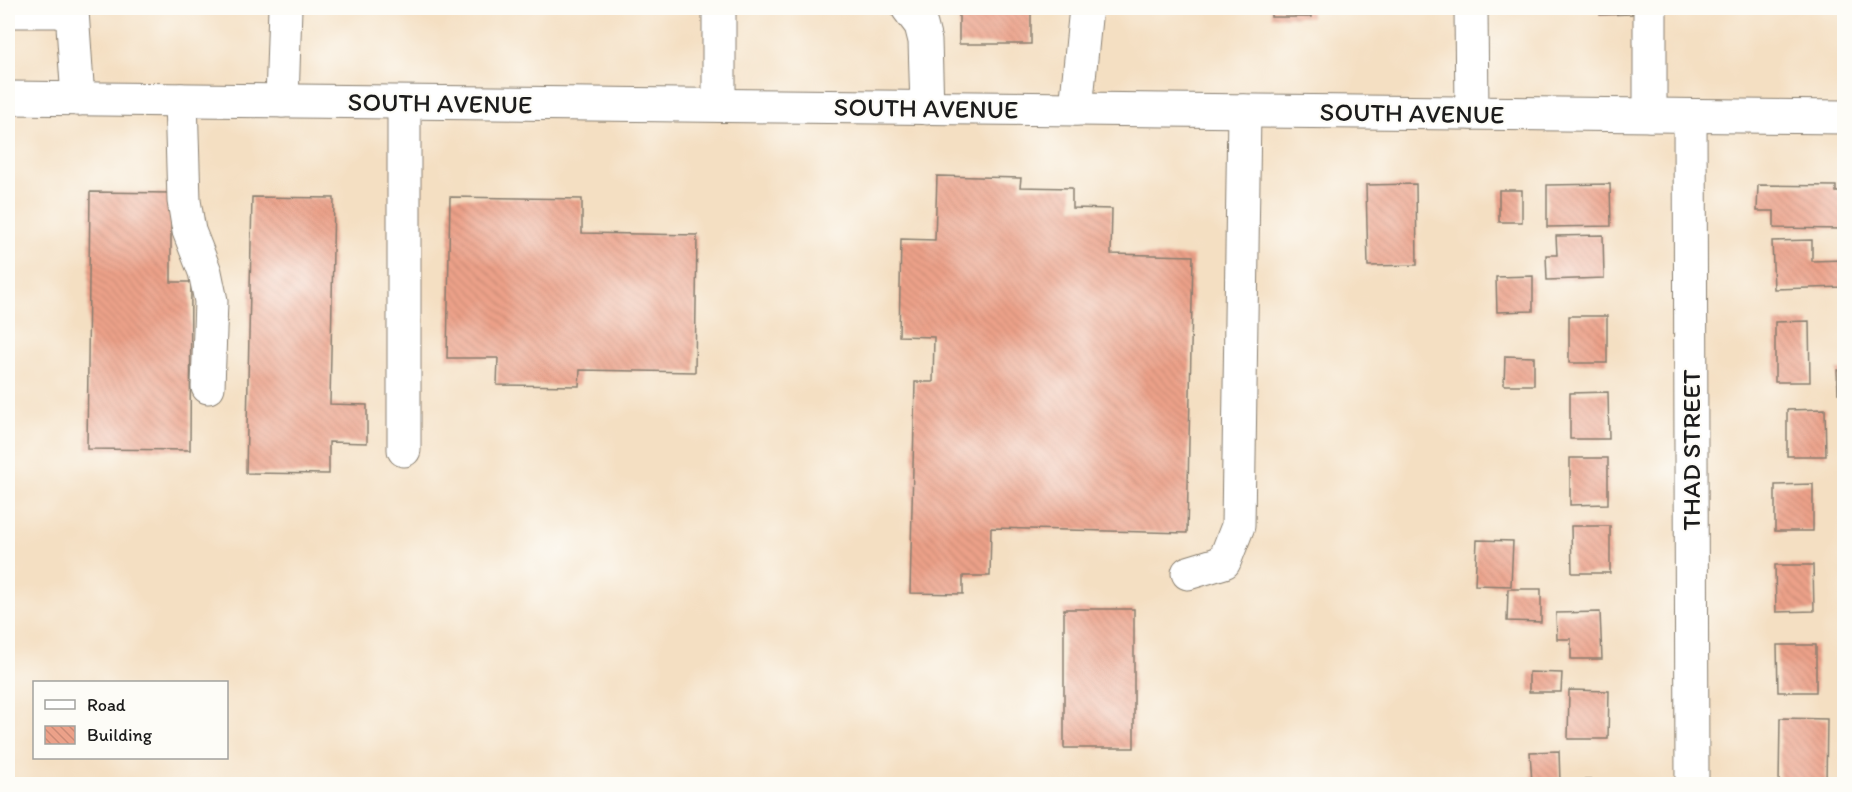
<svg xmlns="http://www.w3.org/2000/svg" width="1852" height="792" font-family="Itim,sans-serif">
  <defs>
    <pattern id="building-back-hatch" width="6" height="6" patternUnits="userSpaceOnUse" patternTransform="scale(1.5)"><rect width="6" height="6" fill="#eca189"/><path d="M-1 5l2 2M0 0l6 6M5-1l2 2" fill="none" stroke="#ca8a76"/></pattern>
  </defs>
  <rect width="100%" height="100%" fill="#fdfcf7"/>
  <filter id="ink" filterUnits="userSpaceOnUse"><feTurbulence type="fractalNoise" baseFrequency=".0167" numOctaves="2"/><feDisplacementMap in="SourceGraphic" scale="12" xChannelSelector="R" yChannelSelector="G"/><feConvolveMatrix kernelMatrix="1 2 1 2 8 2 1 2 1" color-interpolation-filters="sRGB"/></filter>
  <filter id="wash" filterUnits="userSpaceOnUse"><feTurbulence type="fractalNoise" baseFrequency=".008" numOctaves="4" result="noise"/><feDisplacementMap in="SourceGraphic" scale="24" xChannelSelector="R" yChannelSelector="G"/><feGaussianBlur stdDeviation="1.35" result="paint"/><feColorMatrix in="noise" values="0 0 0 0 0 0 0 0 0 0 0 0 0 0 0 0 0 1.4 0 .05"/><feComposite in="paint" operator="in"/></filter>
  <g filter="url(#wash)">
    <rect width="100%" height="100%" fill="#f4dfc2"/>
    <g id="blocks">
      <g fill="url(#building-back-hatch)">
        <rect x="959" y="8" width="72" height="36"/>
        <rect x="1271" y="8" width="40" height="9"/>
        <polygon points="1600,8 1632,8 1632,14 1600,15"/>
        <polygon points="937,176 1021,178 1020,187 1072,188 1072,208 1112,209 1111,254 1193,256 1187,533 991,528 990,576 963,576 963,594 910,593 915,382 933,382 934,337 899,336 901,239 935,240"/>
        <polygon points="1416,184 1417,265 1368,266 1366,185"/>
        <polygon points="1610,184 1611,226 1547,227 1547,185"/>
        <polygon points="1758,185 1836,186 1836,192 1844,192 1844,229 1774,228 1774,211 1757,211"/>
        <rect x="8" y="188" width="2" height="102"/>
        <rect x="1499" y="190" width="23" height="32"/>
        <polygon points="90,192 171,193 171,282 191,282 190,450 87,449"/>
        <polygon points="252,197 334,198 330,404 367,405 367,443 329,442 329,474 246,473"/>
        <polygon points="450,197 582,199 582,233 697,235 695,372 580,370 579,386 497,385 498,358 447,358"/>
        <polygon points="1603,235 1604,278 1547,280 1546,255 1557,255 1556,236"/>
        <polygon points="1812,240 1812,261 1844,260 1844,287 1774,289 1772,241"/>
        <polygon points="1533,276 1533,311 1497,312 1496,277"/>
        <rect x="1569" y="316" width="38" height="47"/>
        <polygon points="1809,321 1810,382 1775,382 1775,322"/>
        <polygon points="1505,356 1534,357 1534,385 1504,385"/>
        <polygon points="1837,370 1844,370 1844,392 1838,393"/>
        <polygon points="1608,392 1609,439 1570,439 1570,393"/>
        <polygon points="1825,409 1826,456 1787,456 1787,410"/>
        <polygon points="1570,458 1608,458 1608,504 1570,505"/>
        <polygon points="1813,484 1813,531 1775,531 1775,485"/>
        <polygon points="1571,526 1610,526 1610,573 1572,573"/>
        <polygon points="1477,540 1513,541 1511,586 1475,585"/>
        <polygon points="1775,565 1813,565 1814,611 1776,612"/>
        <polygon points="1508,589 1541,589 1541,622 1507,621"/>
        <rect x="1064" y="609" width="70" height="139"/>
        <polygon points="1600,612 1602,659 1571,659 1571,639 1557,639 1556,613"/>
        <polygon points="1777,645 1816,645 1816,692 1778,692"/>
        <polygon points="1529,672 1562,673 1561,692 1529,692"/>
        <polygon points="1569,690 1609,691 1608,739 1568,739"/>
        <polygon points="1780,718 1827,719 1826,784 1779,784"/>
        <polygon points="1559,751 1560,782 1532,783 1530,752"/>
        <polygon points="1569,780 1607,780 1607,784 1568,784"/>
      </g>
    </g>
  </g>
  <g filter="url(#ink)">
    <use href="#blocks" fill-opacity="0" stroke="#887e6f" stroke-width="1.5"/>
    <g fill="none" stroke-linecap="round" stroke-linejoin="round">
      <defs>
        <g id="minor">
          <polyline points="908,8 921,25 925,41 927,108"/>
          <polyline points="1471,8 1472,113"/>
          <polyline points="1650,8 1650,115"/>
          <polyline points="8,11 72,11 78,99"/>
          <polyline points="8,98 1844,117"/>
          <polyline points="181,100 184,201 189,231 205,272 211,301 208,387"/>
          <polyline points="282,101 285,8"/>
          <polyline points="404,103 404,450"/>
          <polyline points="719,105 719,8"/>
          <polyline points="1076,109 1086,8"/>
          <polyline points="1690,116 1692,784"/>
          <polyline points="1188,573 1224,562 1238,526 1244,111"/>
        </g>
      </defs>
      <use href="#minor" stroke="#887e6f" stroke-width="35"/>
      <use href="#minor" stroke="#fff" stroke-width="33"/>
    </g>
  </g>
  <g text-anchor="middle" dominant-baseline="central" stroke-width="4.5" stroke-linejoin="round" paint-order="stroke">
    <g font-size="26" fill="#1c1c1c" stroke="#fdfcf7">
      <text transform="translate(440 103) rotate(1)">SOUTH AVENUE</text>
      <text transform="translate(926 108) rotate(1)">SOUTH AVENUE</text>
      <text transform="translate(1412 113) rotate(1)">SOUTH AVENUE</text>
      <text transform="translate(1691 450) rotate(-90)">THAD STREET</text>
    </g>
  </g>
  <rect width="1852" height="792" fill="none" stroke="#fdfcf7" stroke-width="30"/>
  <rect x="33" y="681" width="195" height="78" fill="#fdfcf7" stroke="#a3a29f" stroke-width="1.5"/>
  <rect x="45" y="700" width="30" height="9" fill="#ffffff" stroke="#a3a29f" stroke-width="1.5"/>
  <text x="87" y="711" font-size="18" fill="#1c1c1c">Road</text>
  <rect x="45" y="726" width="30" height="18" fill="url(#building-back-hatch)" stroke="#a3a29f" stroke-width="1.5"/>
  <text x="87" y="741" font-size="18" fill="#1c1c1c">Building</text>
</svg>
